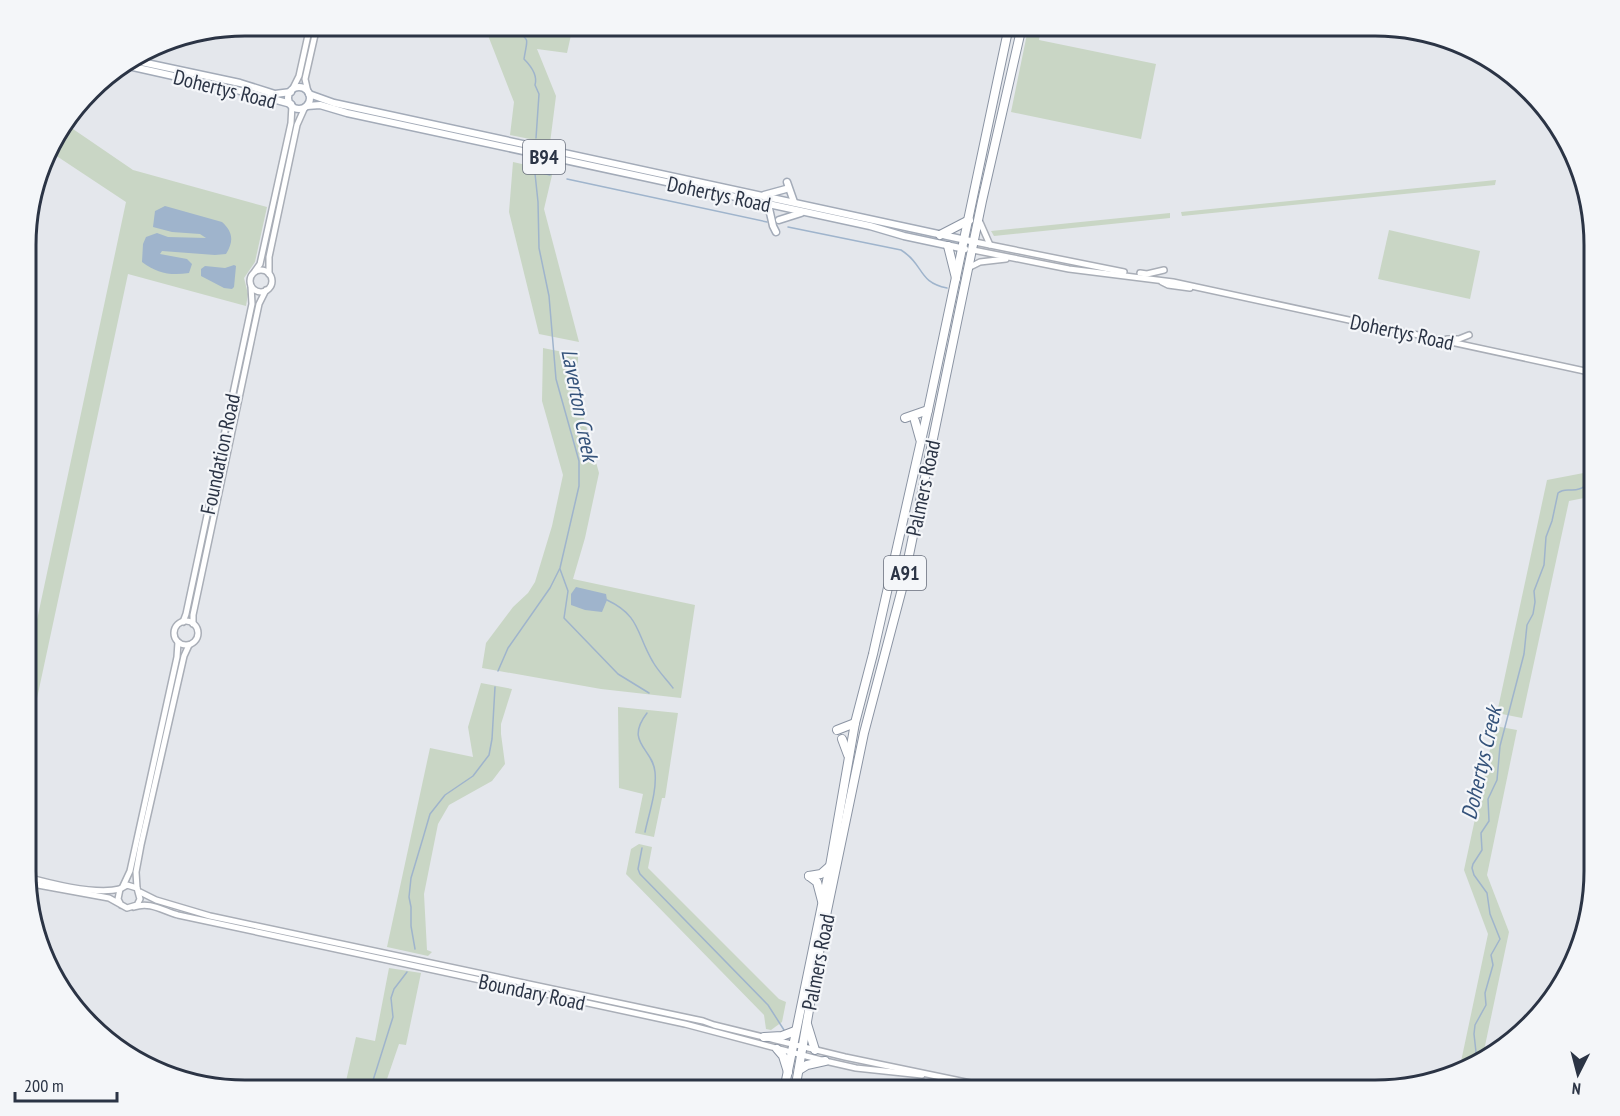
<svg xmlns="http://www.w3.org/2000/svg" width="1620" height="1116" font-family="'PT Sans Narrow',sans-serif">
  <rect width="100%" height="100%" fill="#e4e7ec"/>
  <g fill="#c9d6c5">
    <polygon points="487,26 573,26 567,53 537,49 556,96 550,143 510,135 514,102 489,38"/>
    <polygon points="1041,28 1039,40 1156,64 1141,139 1011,112 1028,29"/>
    <polygon points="69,120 73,129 133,170 267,207 255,262 244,278 248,294 246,306 128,274 27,745 27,667 126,202 49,151 48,148"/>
    <polygon points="513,162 553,171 544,209 579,342 539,334 509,212"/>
    <polygon points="1496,180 1495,185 1182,216 1181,212"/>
    <polygon points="1170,213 1170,218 994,236 991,231"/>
    <polygon points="1389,230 1480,251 1470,299 1378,279"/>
    <polygon points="543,348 578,355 578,396 599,473 585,538 573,579 695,605 681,698 601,689 482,668 486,643 513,607 528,593 535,582 552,526 563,475 542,401"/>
    <polygon points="1594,471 1594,496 1569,501 1522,718 1497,713 1547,480"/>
    <polygon points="481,683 512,689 501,724 501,734 505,764 492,781 449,805 438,824 424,894 427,950 432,952 428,956 387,947 430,748 473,757 468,727"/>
    <polygon points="618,707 678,713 665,798 662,798 654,837 635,833 643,794 619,788"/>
    <polygon points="1495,726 1517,730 1487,875 1509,932 1482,1060 1472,1068 1459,1071 1488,934 1464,870"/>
    <polygon points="639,844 652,847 648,868 779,999 786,1002 782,1022 771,1030 766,1029 764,1015 626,874 631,849"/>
    <polygon points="389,968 421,973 406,1045 399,1044 386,1082 396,1085 395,1087 387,1090 344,1090 356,1037 375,1041"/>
  </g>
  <g fill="#9fb4cc">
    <path d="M165 206 222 222C233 232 234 241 226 254L215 255 162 251 160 254 187 259 192 264 189 273C170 276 157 273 142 262L143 244 146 237 157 233 168 237 206 238 200 234 172 232 153 227 155 211Z"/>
    <polygon points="234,265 236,266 234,287 232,289 224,288 201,276 201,269 205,266 225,268"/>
    <polygon points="576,587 606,594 607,600 602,612 585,610 571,605 571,594"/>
  </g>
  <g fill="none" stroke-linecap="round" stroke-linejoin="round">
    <g stroke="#9fb4cc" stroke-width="1.5">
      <path d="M513 26C530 44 528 34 524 59 531 66 538 75 535 85L539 94 536 138"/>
      <polyline points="535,164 542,173 550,175"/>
      <polyline points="567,179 767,222"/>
      <path d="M788 227 901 250C925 265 917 282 947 288"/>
      <polyline points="560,569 568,591 564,618 618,674 649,693"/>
      <path d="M607 600C641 616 636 634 653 662 658 671 667 680 673 688"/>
      <polyline points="498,671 508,648 550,588 560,568 579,486 579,461 556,379 549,296 539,248 538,202 534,164"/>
      <path d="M645 832C649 813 657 791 655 772 653 748 624 743 647 713"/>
      <polyline points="642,848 638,869 640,874 768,1005 784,1030"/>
      <polyline points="415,949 411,926 411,907 409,897 411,878 423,838 430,814 445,795 473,776 489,755 492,739 495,687"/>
      <path d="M1471 1068 1476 1052 1474 1034 1475 1025 1486 1005 1485 993 1493 965 1491 955 1500 939 1490 914 1487 893 1474 875 1472 868 1473 864 1482 850 1481 833 1489 821 1488 799 1497 780 1500 746 1524 654 1527 625 1533 614 1535 602 1534 591 1544 565 1546 537 1552 521 1558 493C1565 487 1571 492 1579 489 1585 487 1587 483 1594 482"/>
      <polyline points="370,1090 393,1017 391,998 394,989 407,972"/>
    </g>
    <defs>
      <g id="secondary">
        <polyline points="292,90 299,76 310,26"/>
        <polyline points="308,92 305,79 317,26"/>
        <polyline points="979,220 990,245"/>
        <polyline points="975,242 1124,272"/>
        <polyline points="973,250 1069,269 1173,282 1594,373"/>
        <polyline points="970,267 980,262 1006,259"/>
        <circle cx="261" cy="281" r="11"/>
        <polyline points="255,271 260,264 262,255 291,123 292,105"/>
        <polyline points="1140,273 1147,274 1164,270"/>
        <polyline points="269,274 269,257 297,125 305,107"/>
        <polyline points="1162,282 1168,285 1190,288"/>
        <polyline points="1447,339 1459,339 1469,335"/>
        <circle cx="186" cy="633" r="12"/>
        <polyline points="183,622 186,614 252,304 251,286"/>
        <polyline points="193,624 193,615 259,304 266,290"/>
        <path d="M27 877C52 884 95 895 120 889"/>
        <polyline points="27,883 109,898 127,908 137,905 140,899 137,888 127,885 120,889 118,899 121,905"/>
        <polyline points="123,886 130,871 177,657 178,642"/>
        <polyline points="137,888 136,872 141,845 184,656 189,645"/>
        <polyline points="140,892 156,900 210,916 703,1021 714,1025 845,1057 1004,1090"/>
        <path d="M134 907C150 901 163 911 178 915L685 1024 825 1061 856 1068 922 1075"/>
      </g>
      <g id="primary">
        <polyline points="132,60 240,83 275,94 291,92"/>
        <polyline points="124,65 254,94 291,104"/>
        <circle cx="299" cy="98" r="11"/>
        <polyline points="309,94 334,103 975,242"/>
        <polyline points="307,106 320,105 347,113 870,226 904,236 965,249"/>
        <polyline points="787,182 794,202"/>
        <polyline points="764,195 786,189"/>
        <polyline points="768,204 773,226 776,232"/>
        <polyline points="779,220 801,213"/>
      </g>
      <g id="highway">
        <polyline points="940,235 969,220"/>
        <polyline points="948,246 956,278"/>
        <polyline points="905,418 928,410"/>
        <polyline points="915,421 920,439"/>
        <polyline points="837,730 855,723"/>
        <polyline points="842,739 848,755"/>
        <polyline points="809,876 817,882 822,901"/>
        <polyline points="809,876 821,874 830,866"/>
        <polyline points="807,1024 815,1050"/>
        <polyline points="764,1037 782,1036 795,1031"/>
        <polyline points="777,1049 783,1056 788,1072"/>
        <polyline points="799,1070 807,1065 825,1061"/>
        <polyline points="784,1090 830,866 855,723 873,654 928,410 1009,26"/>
        <polyline points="795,1090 823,930 864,733 902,589 982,201 1022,26"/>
      </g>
    </defs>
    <use href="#secondary" stroke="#a9aeb7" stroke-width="8"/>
    <use href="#primary" stroke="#a3abb8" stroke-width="9"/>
    <use href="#highway" stroke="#8b94a3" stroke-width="10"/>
    <use href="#secondary" stroke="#fff" stroke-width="5"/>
    <use href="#primary" stroke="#fff" stroke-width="6"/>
    <use href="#highway" stroke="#fff" stroke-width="8"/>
  </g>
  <g text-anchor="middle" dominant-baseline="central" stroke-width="4.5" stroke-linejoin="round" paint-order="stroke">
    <g fill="#f4f6f9" stroke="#676e7b" stroke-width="1.5">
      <rect x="523" y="140" width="42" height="34" rx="4.5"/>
      <rect x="884" y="556" width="42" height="34" rx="4.5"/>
    </g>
    <g font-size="20" font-weight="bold" fill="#2b3445">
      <text x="544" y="157">B94</text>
      <text x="905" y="573">A91</text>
    </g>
    <g font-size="21" fill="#2b3445" stroke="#f4f6f9">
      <text transform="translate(225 89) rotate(14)">Dohertys Road</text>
      <text transform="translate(719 194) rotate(12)">Dohertys Road</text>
      <text transform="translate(1402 332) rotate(12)">Dohertys Road</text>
      <text transform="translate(220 454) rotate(-78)">Foundation Road</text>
      <text transform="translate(923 488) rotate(-78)">Palmers Road</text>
      <text transform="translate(818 962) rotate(-79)">Palmers Road</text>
      <text transform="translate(532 992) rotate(12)">Boundary Road</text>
    </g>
    <g font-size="22" font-style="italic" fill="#34527a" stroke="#f4f6f9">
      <text transform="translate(580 405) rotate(79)">Laverton Creek</text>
      <text transform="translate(1481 763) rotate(-77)">Dohertys Creek</text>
    </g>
  </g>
  <path d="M0 0H1620V1116H0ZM245 36H1375A209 209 0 0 1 1584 245V871A209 209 0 0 1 1375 1080H245A209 209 0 0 1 36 871V245A209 209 0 0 1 245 36Z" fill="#f4f6f9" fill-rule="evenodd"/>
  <path fill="none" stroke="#2b3445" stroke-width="3" d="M245 36H1375A209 209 0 0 1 1584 245V871A209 209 0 0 1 1375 1080H245A209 209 0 0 1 36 871V245A209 209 0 0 1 245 36Z"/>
  <g transform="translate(1578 1074) rotate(186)" stroke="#f4f6f9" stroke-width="4.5" paint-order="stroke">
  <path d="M0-4.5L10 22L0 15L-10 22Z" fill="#2b3445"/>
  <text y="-9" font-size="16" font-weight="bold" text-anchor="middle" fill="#2b3445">N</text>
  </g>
  <path d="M15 1092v9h102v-9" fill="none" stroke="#2b3445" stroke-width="3"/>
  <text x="24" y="1092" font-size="18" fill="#2b3445" stroke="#f4f6f9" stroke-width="4.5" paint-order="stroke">200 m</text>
</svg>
